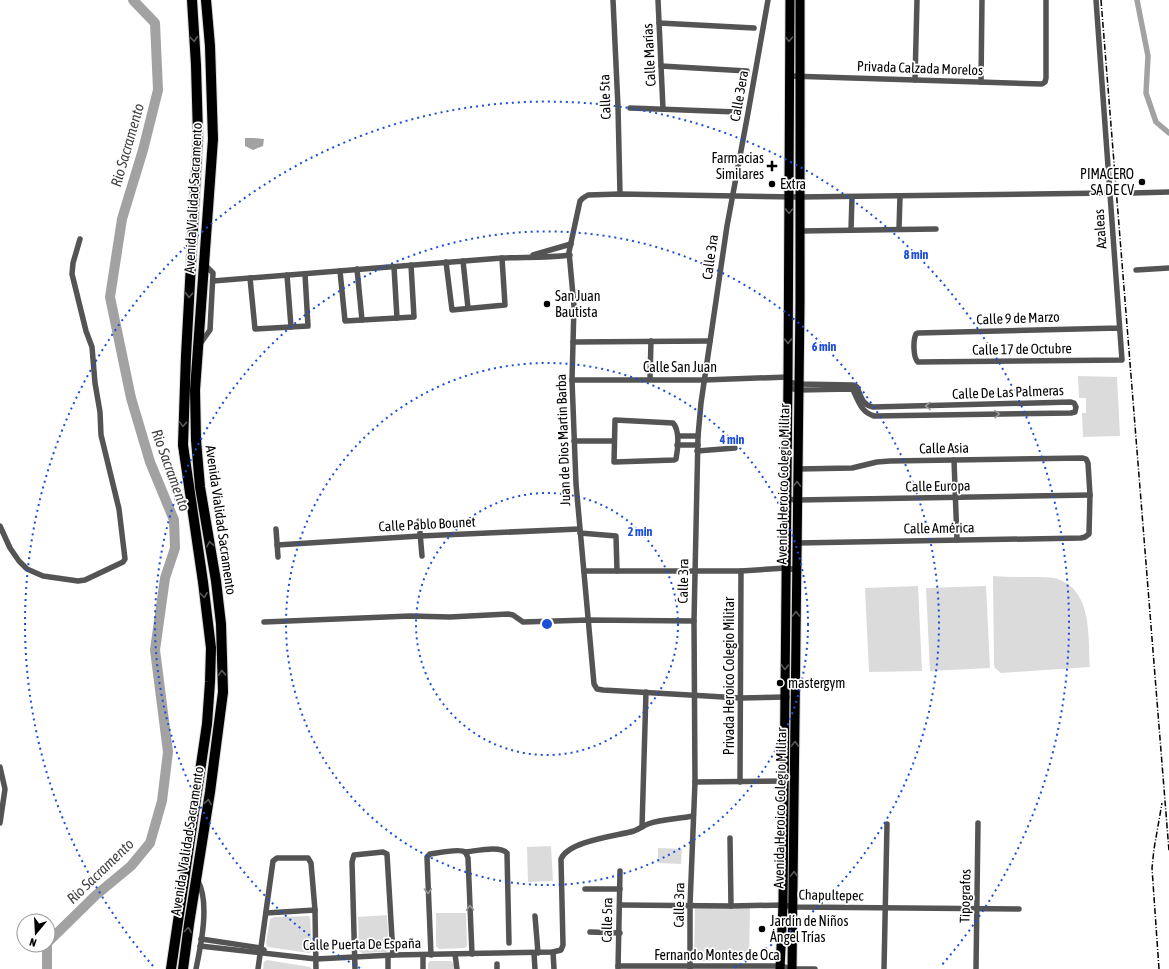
<svg xmlns="http://www.w3.org/2000/svg" width="1169" height="969" font-family="'Asap Condensed',sans-serif">
  <rect width="100%" height="100%" fill="#fff"/>
  <g fill="#dbdbdb">
    <polygon points="1078,376 1117,377 1120,436 1083,437 1082,413 1086,413 1086,398 1079,398"/>
    <path d="M993 576C1007 577 1021 577 1036 577 1042 577 1048 577 1054 578 1093 588 1088 635 1090 667L1001 673 995 668 994 664Z"/>
    <polygon points="918,586 922,671 869,672 865,588"/>
    <polygon points="986,586 990,668 930,671 926,588"/>
    <polygon points="551,846 553,881 528,882 527,847"/>
    <polygon points="658,848 682,849 681,864 658,863"/>
    <polygon points="695,906 750,908 749,961 694,961"/>
    <polygon points="436,913 466,913 467,946 465,948 439,949 436,946"/>
    <polygon points="387,915 389,949 386,952 362,953 359,951 358,917"/>
    <polygon points="309,916 310,918 312,951 309,953 268,947 266,944 270,919 274,917"/>
    <polygon points="267,960 310,967 312,969 263,969 264,962"/>
    <polygon points="430,961 451,961 454,964 454,969 428,969 428,963"/>
  </g>
  <polygon fill="#a2a2a2" points="245,138 253,138 264,139 263,146 253,150 245,146"/>
  <g fill="none" stroke-linecap="round" stroke-linejoin="round">
    <polyline stroke="#a2a2a2" stroke-width="5.5" points="1137,0 1148,56 1146,93 1156,122 1169,133"/>
    <g stroke="#a2a2a2" stroke-width="10">
      <polyline points="48,942 96,895 131,866 150,843 162,801 168,752 155,650 165,578 175,548 174,520 150,462 131,398 110,297 122,219 143,150 158,90 155,23 133,0"/>
      <polyline points="47,945 47,969"/>
    </g>
    <defs>
      <g id="primary">
        <polyline points="780,969 783,905 788,377 790,0"/>
        <polyline points="792,969 800,304 800,0"/>
      </g>
      <g id="highway">
        <polyline points="171,969 207,724 210,682 211,648 203,582 183,445 186,356 198,135 196,65 192,0"/>
        <polyline points="183,969 189,924 210,792 223,692 221,624 216,581 200,487 196,440 195,390 213,139 210,46 206,0"/>
      </g>
    </defs>
    <use href="#primary" stroke="#dbdbdb" stroke-width="11"/>
    <use href="#highway" stroke="#dbdbdb" stroke-width="12"/>
    <g stroke="#545454" stroke-width="5.5">
      <polyline points="613,0 618,107 620,194"/>
      <polyline points="658,0 663,109"/>
      <path d="M1096 0 1122 360 918 362C913 358 913 340 916 334L918 333 1119 328"/>
      <polyline points="659,23 754,28"/>
      <polyline points="661,66 747,71"/>
      <polyline points="789,76 1042,84 1045,82 1046,78 1046,0"/>
      <polyline points="915,80 917,0"/>
      <polyline points="981,82 982,0"/>
      <polyline points="630,108 737,112"/>
      <polyline points="1132,193 1169,192"/>
      <polyline points="899,229 900,196"/>
      <polyline points="851,230 852,197"/>
      <polyline points="800,231 936,229"/>
      <polyline points="533,255 571,244"/>
      <polyline points="463,261 468,308"/>
      <polyline points="446,262 452,310 505,305 502,258"/>
      <polyline points="394,267 397,318"/>
      <polyline points="357,269 362,320"/>
      <polyline points="1136,270 1169,268"/>
      <polyline points="340,271 345,321 414,317 411,265"/>
      <polyline points="287,275 291,327"/>
      <polyline points="250,278 255,329 308,326 305,274"/>
      <path d="M213 281 502 258C525 257 547 258 570 255"/>
      <polyline points="573,342 710,341"/>
      <polyline points="200,344 210,330 213,273 204,264"/>
      <polyline points="650,379 651,341"/>
      <polyline points="572,380 704,380 788,377"/>
      <path d="M788 388 799 390 851 389 853 390C859 402 861 412 874 416L1071 413 1075 412 1076 407 1074 403 1071 402 873 407C862 405 861 396 857 387L853 385 798 384 788 382"/>
      <path d="M615 420 673 423C680 430 678 449 676 459L674 460 614 462Z"/>
      <polyline points="678,436 698,436"/>
      <polyline points="574,441 614,441"/>
      <polyline points="677,445 698,445"/>
      <polyline points="697,451 735,448"/>
      <polyline points="954,460 957,540"/>
      <polyline points="786,499 797,500 1090,495"/>
      <polyline points="419,521 422,556"/>
      <polyline points="0,526 10,548 19,561 27,569 43,576 78,581 85,580 123,562 125,559 119,509 101,435 100,412 95,383 92,347 86,331 72,274 73,263 80,239"/>
      <polyline points="276,529 278,557"/>
      <polyline points="580,533 616,536 617,571"/>
      <polyline points="797,543 1081,538 1085,537 1089,534 1090,495 1088,463 1086,459 1083,458 890,461 877,462 852,468 798,469"/>
      <polyline points="277,545 420,536 579,529"/>
      <polyline points="584,571 741,571 786,568 796,570"/>
      <polyline points="264,622 410,616 450,617 508,614 513,615 523,622 588,620 694,621"/>
      <polyline points="787,697 741,698 603,690 597,689 594,684 576,484 572,380 574,306 569,252 580,201 583,198 588,195 620,194 799,197 1109,193"/>
      <polyline points="0,767 5,789 0,823"/>
      <polyline points="695,782 786,781"/>
      <polyline points="740,782 741,571"/>
      <polyline points="642,827 646,692"/>
      <polyline points="730,838 731,906"/>
      <path d="M465 852C476 851 500 845 507 853L509 943"/>
      <polyline points="585,889 620,889"/>
      <polyline points="620,905 731,906 783,905 794,907 1019,909"/>
      <polyline points="266,913 315,910"/>
      <polyline points="535,916 538,953"/>
      <polyline points="590,932 620,933"/>
      <polyline points="201,939 261,948 264,950"/>
      <path d="M200 946 316 959 393 955 553 952 561 950 563 945 561 859C568 841 616 836 634 831 639 829 643 826 648 824 662 819 678 819 693 816"/>
      <polyline points="553,952 554,969"/>
      <polyline points="534,953 535,969"/>
      <polyline points="455,954 457,969"/>
      <polyline points="423,955 423,969"/>
      <path d="M431 955 427 857 430 854C437 853 460 848 465 852 467 854 467 856 468 858L472 954"/>
      <polyline points="388,956 388,969"/>
      <polyline points="497,964 497,969"/>
      <polyline points="618,966 780,966 792,969 815,969"/>
      <path d="M196 969C201 945 210 903 198 881"/>
      <polyline points="258,969 273,861 277,858 308,858 311,863 315,910 316,969"/>
      <polyline points="355,969 352,862 354,855 383,852 387,854 393,955"/>
      <polyline points="618,969 620,871"/>
      <polyline points="690,969 690,905 695,782 694,621 698,436 701,403 727,226 748,113 768,0"/>
      <polyline points="884,969 887,824"/>
      <polyline points="976,969 978,823"/>
    </g>
    <use href="#primary" stroke="#000" stroke-width="9"/>
    <use href="#highway" stroke="#000" stroke-width="10"/>
    <g stroke="#000" stroke-width="1.5" stroke-dasharray="6 2 1 2" stroke-linecap="butt">
      <polyline points="1101,0 1169,851"/>
      <polyline points="1159,969 1152,868 1154,849 1162,803"/>
    </g>
  </g>
  <defs><path id="oneway-chevron" d="M-2-3.5L2.5 0L-2 3.5" fill="none" stroke-width="1.6" stroke-linecap="round" stroke-linejoin="round"/></defs>
  <g stroke="#595959">
    <use href="#oneway-chevron" transform="translate(194 39) rotate(86)"/>
    <use href="#oneway-chevron" transform="translate(789 39) rotate(91)"/>
    <use href="#oneway-chevron" transform="translate(789 211) rotate(91)"/>
    <use href="#oneway-chevron" transform="translate(189 295) rotate(93)"/>
    <use href="#oneway-chevron" transform="translate(788 341) rotate(90)"/>
    <use href="#oneway-chevron" transform="translate(183 424) rotate(92)"/>
    <use href="#oneway-chevron" transform="translate(797 484) rotate(-89)"/>
    <use href="#oneway-chevron" transform="translate(210 544) rotate(-100)"/>
    <use href="#oneway-chevron" transform="translate(204 595) rotate(83)"/>
    <use href="#oneway-chevron" transform="translate(796 614) rotate(-90)"/>
    <use href="#oneway-chevron" transform="translate(785 667) rotate(91)"/>
    <use href="#oneway-chevron" transform="translate(222 673) rotate(-92)"/>
    <use href="#oneway-chevron" transform="translate(795 744) rotate(-90)"/>
    <use href="#oneway-chevron" transform="translate(208 802) rotate(-81)"/>
    <use href="#oneway-chevron" transform="translate(794 874) rotate(-90)"/>
    <use href="#oneway-chevron" transform="translate(188 930) rotate(-83)"/>
  </g>
  <g stroke="#989898">
    <use href="#oneway-chevron" transform="translate(928 406) rotate(179)"/>
    <use href="#oneway-chevron" transform="translate(997 414) rotate(-1)"/>
    <use href="#oneway-chevron" transform="translate(428 891) rotate(88)"/>
    <use href="#oneway-chevron" transform="translate(470 908) rotate(-92)"/>
  </g>
  <g fill="none" stroke="#1d4ed8" stroke-width="2" stroke-dasharray="2 4">
    <circle cx="547" cy="624" r="131"/>
    <circle cx="547" cy="624" r="261"/>
    <path d="M360 968A392 392 0 1 1 734 968"/>
    <path d="M153 966A522 522 0 1 1 941 966"/>
  </g>
  <g fill="#000" stroke="#fff" stroke-width="1.5">
    <path d="M770 160h4v4h4v4h-4v4h-4v-4h-4v-4h4z"/>
    <circle cx="1142" cy="182" r="4"/>
    <circle cx="772" cy="184" r="4"/>
    <circle cx="547" cy="304" r="4"/>
    <circle cx="780" cy="683" r="4"/>
    <circle cx="762" cy="929" r="4"/>
  </g>
  <g text-anchor="middle" dominant-baseline="central" stroke-width="3.5" stroke-linejoin="round" paint-order="stroke">
    <g font-size="14" fill="#000" stroke="#fff">
      <text transform="translate(649 55) rotate(-93)">Calle Marías</text>
      <text transform="translate(920 68) rotate(2)">Privada Calzada Morelos</text>
      <text transform="translate(739 96) rotate(-80)">Calle 3era</text>
      <text transform="translate(605 97) rotate(-92)">Calle 5ta</text>
      <text transform="translate(193 198) rotate(-87)">Avenida Vialidad Sacramento</text>
      <text transform="translate(1100 229) rotate(-94)">Azaleas</text>
      <text transform="translate(710 257) rotate(-82)">Calle 3ra</text>
      <text transform="translate(1018 318) rotate(-2)">Calle 9 de Marzo</text>
      <text transform="translate(1022 349) rotate(-1)">Calle 17 de Octubre</text>
      <text x="680" y="367">Calle San Juan</text>
      <text transform="translate(1008 392) rotate(-2)">Calle De Las Palmeras</text>
      <text transform="translate(563 440) rotate(-92)">Juan de Dios Martin Barba</text>
      <text transform="translate(944 448) rotate(-1)">Calle Asia</text>
      <text transform="translate(783 484) rotate(-89)">Avenida Heroico Colegio Militar</text>
      <text transform="translate(938 486) rotate(-1)">Calle Europa</text>
      <text transform="translate(221 520) rotate(82)">Avenida Vialidad Sacramento</text>
      <text transform="translate(427 524) rotate(-3)">Calle Pablo Bounet</text>
      <text transform="translate(939 528) rotate(-1)">Calle América</text>
      <text transform="translate(683 581) rotate(-89)">Calle 3ra</text>
      <text transform="translate(729 676) rotate(-90)">Privada Heroico Colegio Militar</text>
      <text transform="translate(780 808) rotate(-89)">Avenida Heroico Colegio Militar</text>
      <text transform="translate(187 841) rotate(-81)">Avenida Vialidad Sacramento</text>
      <text transform="translate(831 895) rotate(1)">Chapultepec</text>
      <text transform="translate(965 896) rotate(-89)">Tipografos</text>
      <text transform="translate(679 905) rotate(-89)">Calle 3ra</text>
      <text transform="translate(607 920) rotate(-89)">Calle 5ra</text>
      <text transform="translate(362 944) rotate(-1)">Calle Puerta De España</text>
      <text x="717" y="955">Fernando Montes de Oca</text>
    </g>
    <g font-size="14" fill="#000" stroke="#fff" text-anchor="start">
      <text x="764" y="158" text-anchor="end">Farmacias<tspan x="764" dy="16">Similares</tspan></text>
      <text x="1134" y="174" text-anchor="end">PIMACERO<tspan x="1134" dy="16">SA DE CV</tspan></text>
      <text x="780" y="184">Extra</text>
      <text x="555" y="296">San Juan<tspan x="555" dy="16">Bautista</tspan></text>
      <text x="788" y="683">mastergym</text>
      <text x="770" y="921">Jardín de Niños<tspan x="770" dy="16">Ángel Trías</tspan></text>
    </g>
    <g font-size="15" font-style="italic" fill="#434343" stroke="#fff">
      <text transform="translate(127 145) rotate(-74)">Rio Sacramento</text>
      <text transform="translate(171 470) rotate(70)">Rio Sacramento</text>
      <text transform="translate(100 871) rotate(-44)">Rio Sacramento</text>
    </g>
  </g>
  <circle cx="547" cy="624" r="6" fill="#1d4ed8" stroke="#fff" stroke-width="2"/>
  <g font-size="12" text-anchor="middle" font-weight="bold" fill="#1d4ed8" stroke="#fff" stroke-width="3.5" stroke-linejoin="round" paint-order="stroke">
    <text x="916" y="259">8 min</text>
    <text x="824" y="351">6 min</text>
    <text x="732" y="444">4 min</text>
    <text x="640" y="536">2 min</text>
  </g>
  <g transform="translate(36 933) rotate(198)"><circle r="19" fill="#ffffff" stroke="#999999"/>
  <path d="M0-3L7 15L0 10L-7 15Z" fill="#000000"/>
  <text y="-6" font-size="11" font-weight="bold" text-anchor="middle" fill="#000000">N</text>
  </g>
</svg>
